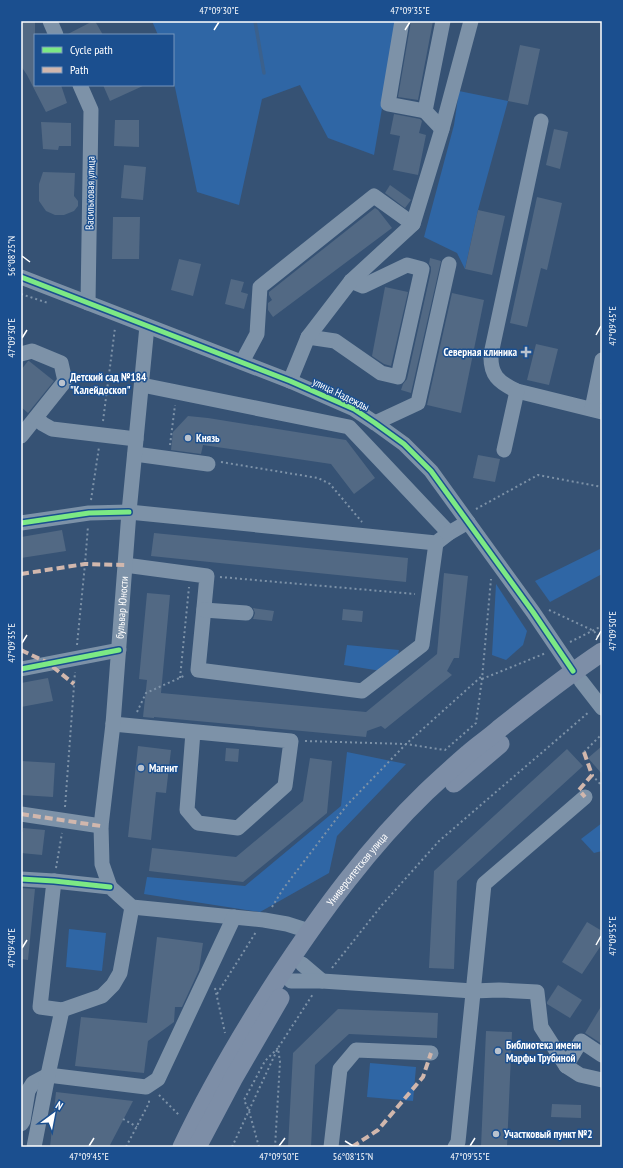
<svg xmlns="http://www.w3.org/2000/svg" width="623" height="1168" font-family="'PT Sans Narrow',sans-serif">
  <rect width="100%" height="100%" fill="#365274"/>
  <g fill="#2f66a5">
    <polygon points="152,21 397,21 374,155 328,138 300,85 262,99 239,205 197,192 173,78 173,35 158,35"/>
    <polygon points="459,91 508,101 478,210 465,269 457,253 424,237 454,125"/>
    <polygon points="602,548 602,574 550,602 535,581"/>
    <polygon points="496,584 527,631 523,645 506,660 492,655"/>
    <polygon points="347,645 399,650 396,662 381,671 344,665"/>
    <polygon points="347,752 406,764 337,836 329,873 260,912 144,894 147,877 245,886 341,806"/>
    <polygon points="602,823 602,851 594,853 581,839"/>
    <polygon points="69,929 106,933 102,971 66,967"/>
    <polygon points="370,1063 416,1067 413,1101 367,1097"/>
  </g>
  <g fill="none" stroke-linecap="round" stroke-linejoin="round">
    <polyline stroke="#3b618d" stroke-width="3.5" points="255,21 264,73"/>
  </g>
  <g fill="#526984">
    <polygon points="21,21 35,21 35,85 61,85 67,103 46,112 27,75 21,66"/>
    <polygon points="93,21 95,21 103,35 66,35"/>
    <polygon points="411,21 433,21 418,100 398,97"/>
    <polygon points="520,45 540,49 528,105 508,101"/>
    <polygon points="103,85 145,85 110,101"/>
    <polygon points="394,114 420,119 422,121 419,133 426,135 418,175 393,170 400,136 390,134"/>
    <polygon points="115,120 139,120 139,147 114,146"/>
    <polygon points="41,122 71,123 71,146 59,146 58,150 43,149"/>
    <polygon points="554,129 568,132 560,169 546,165"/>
    <polygon points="124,165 146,167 143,200 121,198"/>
    <polygon points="43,172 75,173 74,196 78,201 78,206 74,211 64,215 55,215 46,211 39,201 39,184"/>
    <polygon points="390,185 411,200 405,208 385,193"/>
    <polygon points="537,197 562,203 547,270 541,268 527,327 510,323"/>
    <polygon points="375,208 378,210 392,228 273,317 268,310 268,303 272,300 269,295 269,292"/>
    <polygon points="478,210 505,216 492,275 465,269"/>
    <polygon points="113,217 140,217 139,259 112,259"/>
    <polygon points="430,258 441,261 411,393 401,390 403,384 407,379 431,271 431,267 429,264"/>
    <polygon points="179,259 201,264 193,296 171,290"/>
    <polygon points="231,279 244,282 241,292 248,294 244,309 225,304"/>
    <polygon points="385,287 408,292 391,366 384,364 372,356"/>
    <polygon points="452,293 484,300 461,413 427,405"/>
    <polygon points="536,344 558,349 549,385 527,380"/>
    <polygon points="28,361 29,361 54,381 28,413 21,407 21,370"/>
    <polygon points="188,416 208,418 346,440 375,478 354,494 331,464 203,445 201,454 171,450 173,432"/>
    <polygon points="478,455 500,459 495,482 473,478"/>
    <polygon points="62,530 66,551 21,558 21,537"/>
    <polygon points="154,533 408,558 406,582 151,556"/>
    <polygon points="444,573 468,576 459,658 454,658 447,671 452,675 385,729 381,726 367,731 366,737 154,717 154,718 143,717 147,680 139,679 147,593 170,595 161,693 366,712 437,654"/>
    <polygon points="253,608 274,611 272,621 253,619 255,613"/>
    <polygon points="343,609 363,611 362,622 342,620"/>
    <polygon points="48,678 53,701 21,707 21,683"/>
    <polygon points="138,746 171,750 166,793 156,792 151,840 128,837"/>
    <polygon points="602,746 602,774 588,758"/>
    <polygon points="226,748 239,749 238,762 225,761"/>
    <polygon points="567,749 583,766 457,881 454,969 429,968 434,871"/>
    <polygon points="310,758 332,761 327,813 243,882 149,871 152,848 236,857 303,801"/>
    <polygon points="21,761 55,763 53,797 21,795"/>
    <polygon points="23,828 45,830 42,855 21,853 21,831 23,832"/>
    <polygon points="21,888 35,889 28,960 21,959"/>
    <polygon points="587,922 602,931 602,944 582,974 562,962"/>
    <polygon points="157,937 203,943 199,970 182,1007 175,1007 174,1022 148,1041 144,1073 75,1066 81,1017 147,1023"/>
    <polygon points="558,985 582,1000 570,1018 547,1004 547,1002"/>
    <polygon points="602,1005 602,1044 585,1033"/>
    <polygon points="338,1009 438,1013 437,1038 349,1034 315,1065 311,1147 288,1147 293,1053"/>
    <polygon points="486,1031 512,1032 507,1147 481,1147"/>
    <polygon points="56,1092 133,1101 109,1147 50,1147"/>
    <polygon points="552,1104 581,1105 581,1118 551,1117"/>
  </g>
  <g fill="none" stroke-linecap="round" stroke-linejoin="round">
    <g stroke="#7d92a8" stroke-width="2" stroke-dasharray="2 3" stroke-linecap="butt">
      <polyline points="21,294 48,303"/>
      <polyline points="103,421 115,328"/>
      <polyline points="170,445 175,405"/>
      <polyline points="221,462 318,478 330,484 362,522"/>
      <polyline points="91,500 99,447"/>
      <polyline points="476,509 538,475 602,487"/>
      <polyline points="220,577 415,594"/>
      <polyline points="549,610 594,631 598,637"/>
      <polyline points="570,642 602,626"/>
      <polyline points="77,645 85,564 88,526"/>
      <polyline points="180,678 189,587"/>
      <polyline points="482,679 546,653"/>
      <polyline points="137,712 146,693 186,675"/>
      <polyline points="305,741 406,744 445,750 476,723 482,679 491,579"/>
      <polyline points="584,752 602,734"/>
      <polyline points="592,775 602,786"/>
      <polyline points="65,807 75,672"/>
      <polyline points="56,868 62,833"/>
      <polyline points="272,907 283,889 347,805 406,744 482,676"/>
      <polyline points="332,968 382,905 439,841 589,712"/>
      <polyline points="215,988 225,1033"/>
      <polyline points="217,994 256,932"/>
      <polyline points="159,1095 180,1116"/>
      <polyline points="123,1119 137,1127"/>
      <polyline points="126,1147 149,1103 149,1100"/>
      <polyline points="232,1147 278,1048 313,994"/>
      <polyline points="259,1147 249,1111 244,1100 265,1061 278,1048 280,1062 275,1147"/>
    </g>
    <g stroke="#7d92a8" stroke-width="15">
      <polyline points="50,21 56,35"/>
      <polyline points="402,21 388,104 425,111"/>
      <polyline points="80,85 91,110 88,303"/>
      <path d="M541 121 491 354C490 375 498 382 517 391L602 412"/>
      <polyline points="442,129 425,111 443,21"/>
      <polyline points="21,277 290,381 354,409 375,423 404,444 431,471 533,612 573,671"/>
      <polyline points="308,337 335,341 381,373 398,377 422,269 407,265 363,286 351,281"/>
      <polyline points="21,354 32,351 61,363 65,381 21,436"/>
      <polyline points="242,362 257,334 260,287 374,196 413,224"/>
      <polyline points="290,381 308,337 351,281 413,224 442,129 471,21"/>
      <polyline points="142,385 349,427 449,533"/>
      <polyline points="592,409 602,360"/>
      <polyline points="36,418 43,424 52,429 136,439"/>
      <polyline points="375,423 418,403 449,264"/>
      <polyline points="504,450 517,391"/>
      <polyline points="135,454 208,464"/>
      <polyline points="21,523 89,513 129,512 436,543 449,533 468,522"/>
      <polyline points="125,565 207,576 198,670 362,691 422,645 436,543"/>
      <polyline points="204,610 246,613"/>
      <polyline points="21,669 119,650"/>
      <polyline points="581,681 602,708"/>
      <polyline points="113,724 291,741 285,786 238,828 198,823 187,810 193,732"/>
      <polyline points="21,814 101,826"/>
      <polyline points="21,879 54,881 110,887 132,907 264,920 287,924 309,931"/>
      <polyline points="54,881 40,1007 62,1010 102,996 113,985 120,973 132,907"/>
      <path id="s1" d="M110 887 102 864 101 826 113 724 129 512 147 326"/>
      <polyline points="302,964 322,981"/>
      <polyline points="291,981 322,981 473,991 499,990 537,992 541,1027 566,1066 580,1075 602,1080"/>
      <polyline points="566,1066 581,1041 602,1055"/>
      <polyline points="21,1124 23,1121 28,1091 33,1083 48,1075 146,1087 158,1079 234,917"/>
      <polyline points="34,1147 48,1075 62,1010"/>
      <polyline points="331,1147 340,1069 356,1050 431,1053"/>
      <polyline points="455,1147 458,1142 484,884 585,797"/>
    </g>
    <g stroke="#7d8ea7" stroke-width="19">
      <polyline points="454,783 500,744"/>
      <path id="s2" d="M182 1147C210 1088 243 1032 278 978 322 911 369 847 426 792 440 779 454 766 468 754 478 745 489 738 499 729 533 702 566 676 602 652"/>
      <polyline points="197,1147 233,1079 280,998"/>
    </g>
    <g stroke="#d1b7ad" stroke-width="4" stroke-dasharray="8 4" stroke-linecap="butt">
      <polyline points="21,574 85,564 125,565"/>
      <polyline points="21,650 48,663 74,684"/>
      <polyline points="584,752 592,775 579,790 585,797"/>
      <polyline points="21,814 101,826"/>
      <polyline points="352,1147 378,1130 423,1077 431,1053"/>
    </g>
    <defs>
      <g id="cycleway">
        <polyline points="21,277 290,381 354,409 375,423 404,444 431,471 533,612 573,671"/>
        <polyline points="21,523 89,513 129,512"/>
        <polyline points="21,669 119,650"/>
        <polyline points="21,879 54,881 110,887"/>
      </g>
    </defs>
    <use href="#cycleway" stroke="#1b4f8f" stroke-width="8"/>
    <use href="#cycleway" stroke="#7ce984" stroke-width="5"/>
  </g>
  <path fill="none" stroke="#fff" stroke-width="1.5" d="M214 30 219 22M405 30 410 22M22 256 30 262M596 335 601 326M22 338 27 330M596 640 601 631M22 643 27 635M596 945 601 936M22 948 27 940M345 1141 353 1146M89 1146 94 1138M279 1146 285 1138M470 1146 475 1138"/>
  <g fill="#b9c2ce" stroke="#1b4f8f" stroke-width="1.5">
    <path d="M524 346h4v4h4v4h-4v4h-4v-4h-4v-4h4z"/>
    <circle cx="62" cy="383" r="4"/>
    <circle cx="188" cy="438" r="4"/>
    <circle cx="141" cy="768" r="4"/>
    <circle cx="498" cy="1051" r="4"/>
    <circle cx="496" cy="1134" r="4"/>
  </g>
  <g text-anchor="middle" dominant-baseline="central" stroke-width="3" stroke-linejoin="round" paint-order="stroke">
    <g font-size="11" fill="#fff" stroke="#1b4f8f">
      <text transform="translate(90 193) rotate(-89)">Васильковая улица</text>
      <text transform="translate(341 394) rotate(26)">улица Надежды</text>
      <text stroke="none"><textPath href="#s1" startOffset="282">бульвар Юности</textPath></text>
      <text stroke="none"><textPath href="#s2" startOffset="329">Университетская улица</textPath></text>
    </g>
    <g font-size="11" font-weight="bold" fill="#fff" stroke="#1b4f8f" text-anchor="start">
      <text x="517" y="352" text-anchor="end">Северная клиника</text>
      <text x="70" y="377">Детский сад №184<tspan x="70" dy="13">"Калейдоскоп"</tspan></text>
      <text x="196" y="438">Князь</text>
      <text x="149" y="768">Магнит</text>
      <text x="506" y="1045">Библиотека имени<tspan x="506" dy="13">Марфы Трубиной</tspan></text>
      <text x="504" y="1134">Участковый пункт №2</text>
    </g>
  </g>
  <rect width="623" height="1168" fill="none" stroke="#1b4f8f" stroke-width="44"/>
  <rect x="34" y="34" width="140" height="52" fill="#1b4f8f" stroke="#7695bc"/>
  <rect x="42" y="47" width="20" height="6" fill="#7ce984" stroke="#7695bc"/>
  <text x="70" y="54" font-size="12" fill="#ffffff">Cycle path</text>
  <rect x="42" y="67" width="20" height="6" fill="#d1b7ad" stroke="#7695bc"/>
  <text x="70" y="74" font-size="12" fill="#ffffff">Path</text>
  <g transform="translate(54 1114) rotate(32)" stroke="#1b4f8f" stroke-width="3" paint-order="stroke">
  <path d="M0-3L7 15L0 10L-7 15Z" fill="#ffffff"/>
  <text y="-6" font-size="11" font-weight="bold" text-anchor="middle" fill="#ffffff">N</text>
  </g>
  <rect x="22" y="22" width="579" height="1124" fill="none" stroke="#fff" stroke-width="1.5"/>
  <g font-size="10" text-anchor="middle" fill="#fff">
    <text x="219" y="14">47°09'30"E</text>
    <text x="410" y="14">47°09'35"E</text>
    <text transform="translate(11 256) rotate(-90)" y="4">56°08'25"N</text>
    <text transform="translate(612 326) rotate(-90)" y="4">47°09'45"E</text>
    <text transform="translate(11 338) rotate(-90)" y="4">47°09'30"E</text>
    <text transform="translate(612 631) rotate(-90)" y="4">47°09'50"E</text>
    <text transform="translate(11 643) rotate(-90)" y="4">47°09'35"E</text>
    <text transform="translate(612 936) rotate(-90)" y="4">47°09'55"E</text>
    <text transform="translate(11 948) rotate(-90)" y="4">47°09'40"E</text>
    <text x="89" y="1160">47°09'45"E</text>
    <text x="279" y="1160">47°09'50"E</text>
    <text x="353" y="1160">56°08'15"N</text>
    <text x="470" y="1160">47°09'55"E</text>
  </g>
</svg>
